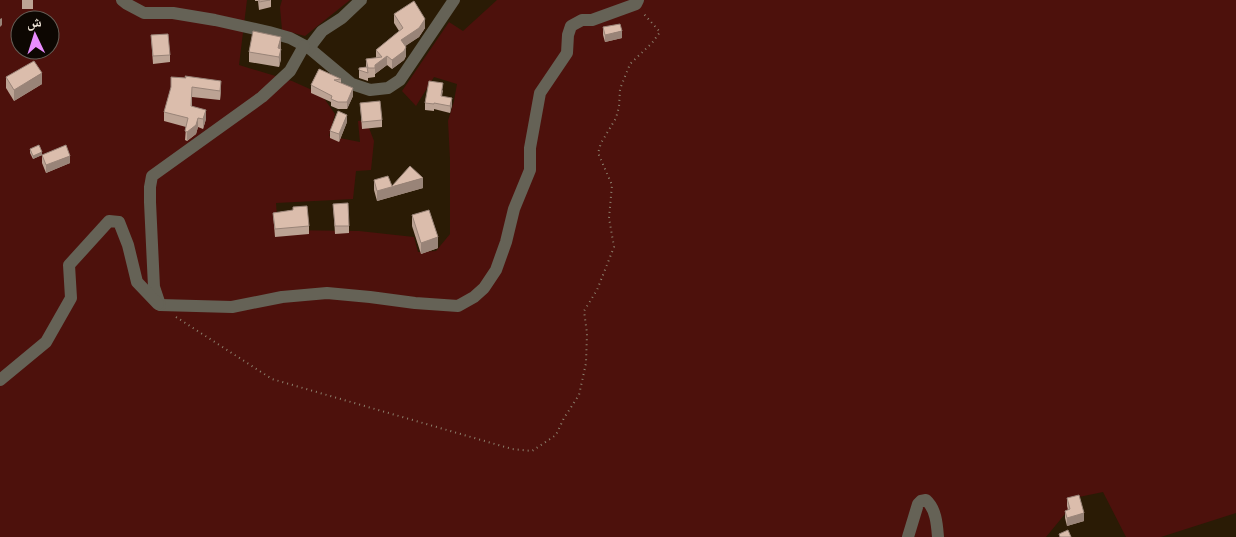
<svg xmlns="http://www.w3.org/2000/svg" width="1236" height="537" font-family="Merriweather,'Noto Naskh Arabic',serif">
  <rect width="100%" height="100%" fill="#2a1b05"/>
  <g fill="#4d110c" fill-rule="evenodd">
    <path d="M0 0H247L239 65 292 81 321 94 335 114 329 136 360 142 358 121 366 120 374 141 371 170 356 171 353 199 276 203 278 230 359 231 414 237 418 252 436 251 450 234V159L448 121 454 101 457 84 434 77 416 106 402 91 449 22 463 31 497 0H1236V513L1161 537H1126L1103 492 1079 497 1046 537H0ZM20 20H50V50H20Z"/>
    <polygon points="282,0 350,0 305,36 282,30 280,7"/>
  </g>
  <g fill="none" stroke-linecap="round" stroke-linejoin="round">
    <polyline stroke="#8c806e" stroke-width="2" stroke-dasharray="1 4" stroke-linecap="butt" points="176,317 272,379 512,449 532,451 556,435 564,418 579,395 586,363 587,333 584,311 597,290 614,247 609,218 612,185 598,153 601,143 616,118 619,107 620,89 630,64 652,43 660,32 643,13"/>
    <g stroke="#656256" stroke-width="12">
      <polyline points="122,0 127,4 144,13 173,13 215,20 269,32 290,38 309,48 352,84 370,90 388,88 400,80 454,0"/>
      <polyline points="309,48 322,31 342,18 361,0"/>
      <polyline points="160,305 232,307 282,297 327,293 370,297 415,303 458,306 474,297 484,288 496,270 506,242 514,209 530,170 530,148 540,93 567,53 568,35 571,26 582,20 592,20 636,4 638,0"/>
      <polyline points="160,305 154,287 150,202 150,187 152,176 262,97 290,71 304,46"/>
      <polyline points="0,380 46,342 71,298 69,265 109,221 119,222 128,245 137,282 158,304"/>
      <path d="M908 537 918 504 921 501 926 500C936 509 937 524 938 537"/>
    </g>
  </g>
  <g fill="#bca394">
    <rect x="22" y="0" width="11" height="9"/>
    <polygon points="255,0 271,0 271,7 259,10 258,1 255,1"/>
    <polygon points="394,14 425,28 419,37 405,46 406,56 404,60 392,69 387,65 375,74 375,77 368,78 368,81 359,78 359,68 366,67 366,59 376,58 376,50 399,31 394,23"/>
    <polygon points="603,27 622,38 605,42 603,35"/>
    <polygon points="151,35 170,55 170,62 153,64"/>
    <polygon points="281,47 281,59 279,67 249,62 249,52"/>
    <polygon points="319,69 341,79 341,83 353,96 347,109 338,109 331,106 331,102 311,93 311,85"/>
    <polygon points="6,77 42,84 14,101 6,88"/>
    <polygon points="186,78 221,90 220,100 192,97 192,106 206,119 203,129 198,127 196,134 187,141 185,140 186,127 164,121 164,112"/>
    <polygon points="443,90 442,96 452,105 450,113 434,109 434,111 425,110 425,103"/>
    <polygon points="360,103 382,120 382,127 362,129"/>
    <polygon points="347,122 339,142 330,138 330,131"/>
    <polygon points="30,149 42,155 70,163 46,173 42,163 42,155 33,159 30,153"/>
    <polygon points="374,180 392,186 423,188 377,201 374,190"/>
    <polygon points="333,204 349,226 349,233 335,234"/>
    <polygon points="293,210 309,226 309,234 275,237 273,213"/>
    <polygon points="412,215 438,248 421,254 412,226"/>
    <polygon points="1067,498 1084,521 1067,526 1065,518 1065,511 1068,510 1067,506"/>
  </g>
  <g fill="#998478">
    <polygon points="2,18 2,25 0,27 0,19"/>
    <polygon points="425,19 425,28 419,37 401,49 401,40"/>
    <polygon points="622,31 622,38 605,42 605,35"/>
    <polygon points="281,37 281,47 278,59 278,48"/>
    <polygon points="406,47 406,56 404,60 392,69 392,60"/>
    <polygon points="281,49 281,59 279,67 279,57"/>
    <polygon points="387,56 387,65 375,74 375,65"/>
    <polygon points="42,73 42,84 14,101 14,90"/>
    <polygon points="221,81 221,90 220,100 220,91"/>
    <polygon points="353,88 353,96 347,109 347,102"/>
    <polygon points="452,98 452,105 450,113 450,106"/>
    <polygon points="206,110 206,119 203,129 203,119"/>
    <polygon points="347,115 347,122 339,142 339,134"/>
    <polygon points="198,118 198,127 196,134 187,141 187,132"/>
    <polygon points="42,152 42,155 33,159 33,156"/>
    <polygon points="70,156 70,163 46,173 46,165"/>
    <polygon points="423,178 423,188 377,201 377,191"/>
    <polygon points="438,237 438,248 421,254 421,243"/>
    <polygon points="1084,513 1084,521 1067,526 1067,518"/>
  </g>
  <g fill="#dbbdac" stroke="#998478">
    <polygon points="259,0 270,0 259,2"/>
    <polygon points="414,1 425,19 419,28 401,40 406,47 404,51 392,60 387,56 375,65 375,68 368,68 366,59 382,57 376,50 403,28 394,14"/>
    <polygon points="620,24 622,31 605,35 603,27"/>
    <polygon points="253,31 281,37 278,48 281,49 279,57 249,52"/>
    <polygon points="168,34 170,55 153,56 151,35"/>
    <polygon points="34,61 42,73 14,90 6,77"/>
    <polygon points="367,67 368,73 359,70 359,68"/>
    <polygon points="319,69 341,79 334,80 353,88 347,102 338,102 331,99 332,96 311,85"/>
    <polygon points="185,76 221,81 220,91 192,87 191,106 206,110 203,119 198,118 196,125 187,132 185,131 188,118 164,112 171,87 171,77 186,78"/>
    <polygon points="429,81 443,83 441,96 452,98 450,106 434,103 434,104 425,103"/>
    <polygon points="380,101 382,120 362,122 360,103"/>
    <polygon points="338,111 347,115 339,134 330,131"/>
    <polygon points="39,145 42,152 33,156 30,149"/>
    <polygon points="66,145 70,156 46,165 42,155"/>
    <polygon points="410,166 423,178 377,191 374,180 388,176 392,186"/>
    <polygon points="348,203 349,226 335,226 333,204"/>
    <polygon points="307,206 309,226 275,229 273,213 293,210 293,207"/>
    <polygon points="429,210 438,237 421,243 412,215"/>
    <polygon points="1079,495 1084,513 1067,518 1065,511 1070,509 1067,498"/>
    <polygon points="1068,530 1071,537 1060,537 1059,534"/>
  </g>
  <g transform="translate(35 35) rotate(356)"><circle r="24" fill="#0d0702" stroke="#676058"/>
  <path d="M0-4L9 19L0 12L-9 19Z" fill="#e98dfe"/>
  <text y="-8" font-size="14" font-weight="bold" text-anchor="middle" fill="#efe5d8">ش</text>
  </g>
</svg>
